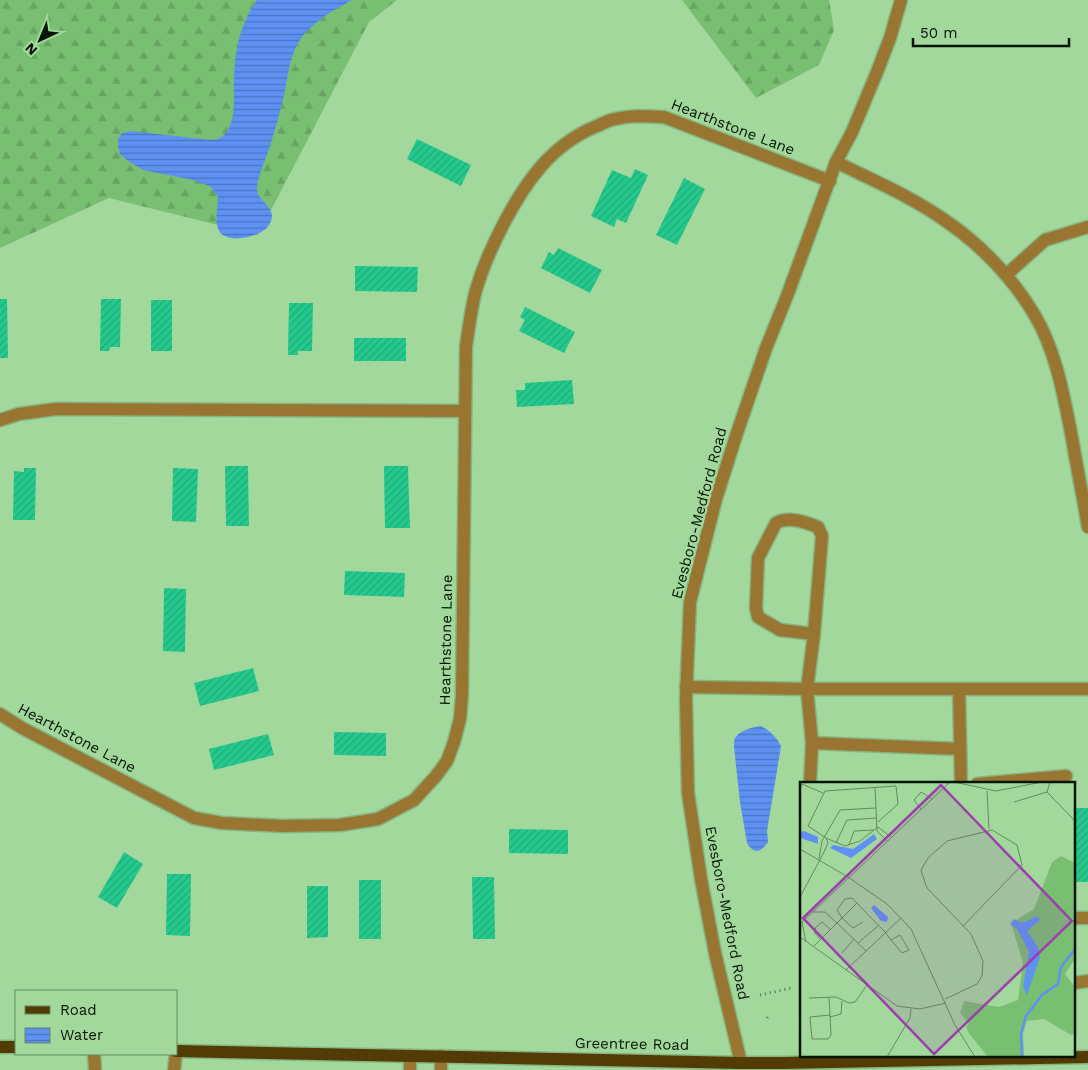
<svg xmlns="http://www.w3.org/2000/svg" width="1088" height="1070" font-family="'Work Sans',sans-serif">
  <defs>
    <pattern id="forest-firs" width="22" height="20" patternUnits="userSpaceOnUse" patternTransform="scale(1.25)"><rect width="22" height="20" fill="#79bf72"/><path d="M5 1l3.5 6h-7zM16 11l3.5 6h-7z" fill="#67a361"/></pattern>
    <pattern id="water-rules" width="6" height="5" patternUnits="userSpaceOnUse" patternTransform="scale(1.25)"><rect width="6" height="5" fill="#5e91f2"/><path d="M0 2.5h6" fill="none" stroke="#4b75c2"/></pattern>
    <pattern id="building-hatch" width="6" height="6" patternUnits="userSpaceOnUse" patternTransform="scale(1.25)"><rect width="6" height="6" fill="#25c98d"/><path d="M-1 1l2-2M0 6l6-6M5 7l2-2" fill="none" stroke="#20ac78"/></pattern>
  </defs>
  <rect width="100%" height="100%" fill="#a3d89d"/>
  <g fill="url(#forest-firs)">
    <polygon points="0,0 397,0 369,22 258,235 109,198 0,248"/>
    <polygon points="682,0 829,0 834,30 819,65 756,98"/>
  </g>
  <g fill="url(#water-rules)">
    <path d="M257 0H352C332 11 308 24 297 45 288 62 287 86 282 104 278 120 273 136 268 152 264 163 258 176 257 188 256 202 280 207 269 225 262 237 228 245 219 231 214 221 218 207 218 197L211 187 204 184 193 180 143 170 128 161 120 154 118 147V139L122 133 130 131 211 140C215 140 219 139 222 137 238 124 233 95 234 77 234 70 235 62 236 54 239 34 245 17 257 0Z"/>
    <path d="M760 726C769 729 777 738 781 746L767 831 768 842C761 852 754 855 747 843L740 802 734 747C734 744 734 740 735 738 740 730 753 727 760 726Z"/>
  </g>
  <g fill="url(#building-hatch)">
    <polygon points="417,139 471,165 461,186 407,159"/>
    <polygon points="635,169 648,175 626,223 617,219 614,227 591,216 612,170 631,178"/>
    <polygon points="684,178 705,189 677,245 656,235"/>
    <polygon points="558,248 602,270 590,293 541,268 549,252 554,255"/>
    <polygon points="355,266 418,267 417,292 355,291"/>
    <polygon points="0,299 7,299 8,358 0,358"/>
    <polygon points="101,299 121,299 120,347 110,347 109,351 100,351"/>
    <rect x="151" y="300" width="21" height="51"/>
    <polygon points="289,303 313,303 312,351 298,351 298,355 288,355"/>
    <polygon points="525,307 575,332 564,353 519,331 525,320 520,317"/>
    <rect x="354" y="338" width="52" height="23"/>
    <polygon points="572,380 574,404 517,407 516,390 525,390 525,383"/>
    <polygon points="225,466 248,466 249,526 226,526"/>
    <polygon points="384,466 408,466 410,528 385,528"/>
    <polygon points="24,468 36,468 35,520 13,520 14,471 24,472"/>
    <polygon points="173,468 198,469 196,522 172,521"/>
    <polygon points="345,571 405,573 404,597 344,595"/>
    <polygon points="164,588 186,589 185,652 163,651"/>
    <polygon points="253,668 259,691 200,706 194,683"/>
    <polygon points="334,732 386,733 386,756 334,755"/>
    <polygon points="268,734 274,755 214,770 209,749"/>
    <rect x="1074" y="808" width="14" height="74"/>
    <polygon points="509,829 568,830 568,854 509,853"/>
    <polygon points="124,852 143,864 117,908 98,897"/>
    <polygon points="167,874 191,874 190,936 166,935"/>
    <polygon points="472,877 494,877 495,939 473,939"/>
    <rect x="359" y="880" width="22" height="59"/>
    <polygon points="307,886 328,886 328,937 307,938"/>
  </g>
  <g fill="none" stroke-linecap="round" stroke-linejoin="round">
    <defs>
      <g id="service">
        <polyline points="1006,275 1045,240 1088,227"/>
        <polyline points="686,687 807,689 1088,689"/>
        <polyline points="959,689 961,784"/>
        <polyline points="812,743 960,749"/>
        <path d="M810 784 812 743 807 689 814 634 822 536 818 527C805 522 789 516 776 523L758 558 756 608 758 617 780 630 814 634"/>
        <polyline points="977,784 1066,776"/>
        <polyline points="1074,918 1088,918"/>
        <polyline points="1074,983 1088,981"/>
        <polyline points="94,1054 95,1070"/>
        <polyline points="441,1056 441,1070"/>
        <polyline points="174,1070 176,1054"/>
        <polyline points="410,1070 410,1056"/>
      </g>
      <g id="minor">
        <path d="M836 162C872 180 910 196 943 219 979 243 1012 277 1034 314 1056 350 1064 397 1072 438 1077 468 1083 497 1088 527"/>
        <polyline points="0,420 19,414 56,409 465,411"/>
        <path d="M0 714 22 728 194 818 222 823 282 826 340 825 378 819 414 800 436 776 447 761 454 742 460 719 462 695 466 346C469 328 471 308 476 290 483 266 493 244 504 223 526 181 552 144 597 126 602 124 606 121 611 120 629 115 646 116 664 117L830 181"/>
      </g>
      <polyline id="tertiary" points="741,1063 715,953 701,879 688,793 686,699 690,602 716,499 736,436 766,348 787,296 836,162 852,132 877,72 890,38 901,0"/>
      <g id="primary">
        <polyline points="0,1047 16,1047"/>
        <polyline points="176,1051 741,1063 782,1063 1088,1057"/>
      </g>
    </defs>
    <use href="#service" stroke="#86b581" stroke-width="15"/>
    <use href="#minor" stroke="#86b581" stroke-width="15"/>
    <use href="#tertiary" stroke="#86b581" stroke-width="15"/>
    <use href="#primary" stroke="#86b581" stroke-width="15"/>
    <g stroke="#52754e" stroke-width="3" stroke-dasharray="1 4" stroke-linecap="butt">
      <polyline points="760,995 791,988"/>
      <polyline points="767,1018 770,1015"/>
    </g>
    <use href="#service" stroke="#987631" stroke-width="12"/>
    <use href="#minor" stroke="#987631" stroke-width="12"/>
    <use href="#tertiary" stroke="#987631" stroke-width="12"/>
    <use href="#primary" stroke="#523b04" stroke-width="12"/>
  </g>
  <g text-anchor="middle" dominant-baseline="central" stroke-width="4.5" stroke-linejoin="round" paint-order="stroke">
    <g font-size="15" fill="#031502" stroke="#a3d89d">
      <text transform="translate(733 127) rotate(21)">Hearthstone Lane</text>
      <text transform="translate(699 513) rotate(-75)">Evesboro-Medford Road</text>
      <text transform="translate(446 640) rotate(-89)">Hearthstone Lane</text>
      <text transform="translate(77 738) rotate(28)">Hearthstone Lane</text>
      <text transform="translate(727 913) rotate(79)">Evesboro-Medford Road</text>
      <text transform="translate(632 1044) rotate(1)">Greentree Road</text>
    </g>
  </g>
  <g transform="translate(800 782)">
    <rect width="275" height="275" fill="#a3d89d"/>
    <path d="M261 74 275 81V177L265 192 275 205V251L271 253 244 237 227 239 223 251 224 275H188L168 250 166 244 169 242 160 231 164 219 199 225 218 218 223 181 211 141 234 127 252 80Z" fill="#79bf72"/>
    <path d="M4 49 18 55V62L0 56V50ZM74 52 77 57 51 76 30 66 33 63 53 67ZM74 123 88 135 87 140 81 139 71 126ZM238 134 240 138 227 149 238 165 240 175 227 213 223 205 229 169 217 147 210 142 214 137 222 141Z" fill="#5e91f2"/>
    <path fill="none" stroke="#5e91f2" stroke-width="2.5" d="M222 275 221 252 226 234 242 213 258 202 261 185 275 167"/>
    <path fill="none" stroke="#638a5f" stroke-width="1" d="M154 0 196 9 242 0M75 5 77 49 87 59M0 6 2 2 23 11M187 9 189 47M247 10 275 39M214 20 247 10 250 0M121 27 114 18 121 10 132 17M78 45 60 59 45 64 26 56 8 44 25 9 96 4 98 22 78 40M78 45 91 55M36 61 47 38 77 36M49 63 54 49 74 48M0 67 48 95M19 77 22 59 40 28 76 26M48 95 87 122 111 147 155 243 175 275M0 115 23 72 28 61 26 56M57 121 42 136 37 128 45 117 52 116 85 150 91 158 102 171 109 168 100 153 91 158M12 130H25L37 141 42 136 53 146 63 140M2 140 6 160M0 142 150 0M0 155 97 224 120 227 146 221M20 157 14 150 16 145 22 140 30 147M58 161 78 144M13 165 37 141 66 169M42 171 54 157M46 188 101 136M9 216 36 215 49 221 55 220 67 203M29 216 30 233 31 253 28 257H12L10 235 30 233M145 217 177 202 182 194 183 179 171 152 128 107 126 104 121 88 128 76 147 59 192 48 217 63 222 83 163 144M30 235 41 232 42 219M87 275 110 236 111 227"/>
    <path fill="#9b3faa" fill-opacity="0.15" stroke="#9b3faa" stroke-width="2.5" d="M141 3 272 139 134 272 3 136Z"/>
    <rect width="275" height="275" fill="none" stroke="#031502" stroke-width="2.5"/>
  </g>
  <rect x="15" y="990" width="162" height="65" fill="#a3d89d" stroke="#638a5f"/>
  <rect x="25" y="1006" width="25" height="8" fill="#523b04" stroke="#638a5f"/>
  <text x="60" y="1015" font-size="15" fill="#031502">Road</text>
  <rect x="25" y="1028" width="25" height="15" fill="url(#water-rules)" stroke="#638a5f"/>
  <text x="60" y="1040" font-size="15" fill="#031502">Water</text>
  <g transform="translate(40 40) rotate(224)" stroke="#a3d89d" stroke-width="4" paint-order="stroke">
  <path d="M0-4L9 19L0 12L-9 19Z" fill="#031502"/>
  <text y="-8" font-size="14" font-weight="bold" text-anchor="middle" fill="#031502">N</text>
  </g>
  <path d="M913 38v8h156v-8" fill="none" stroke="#031502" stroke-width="2.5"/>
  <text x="920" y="38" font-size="15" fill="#031502" stroke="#a3d89d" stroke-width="4" paint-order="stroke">50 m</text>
</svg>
